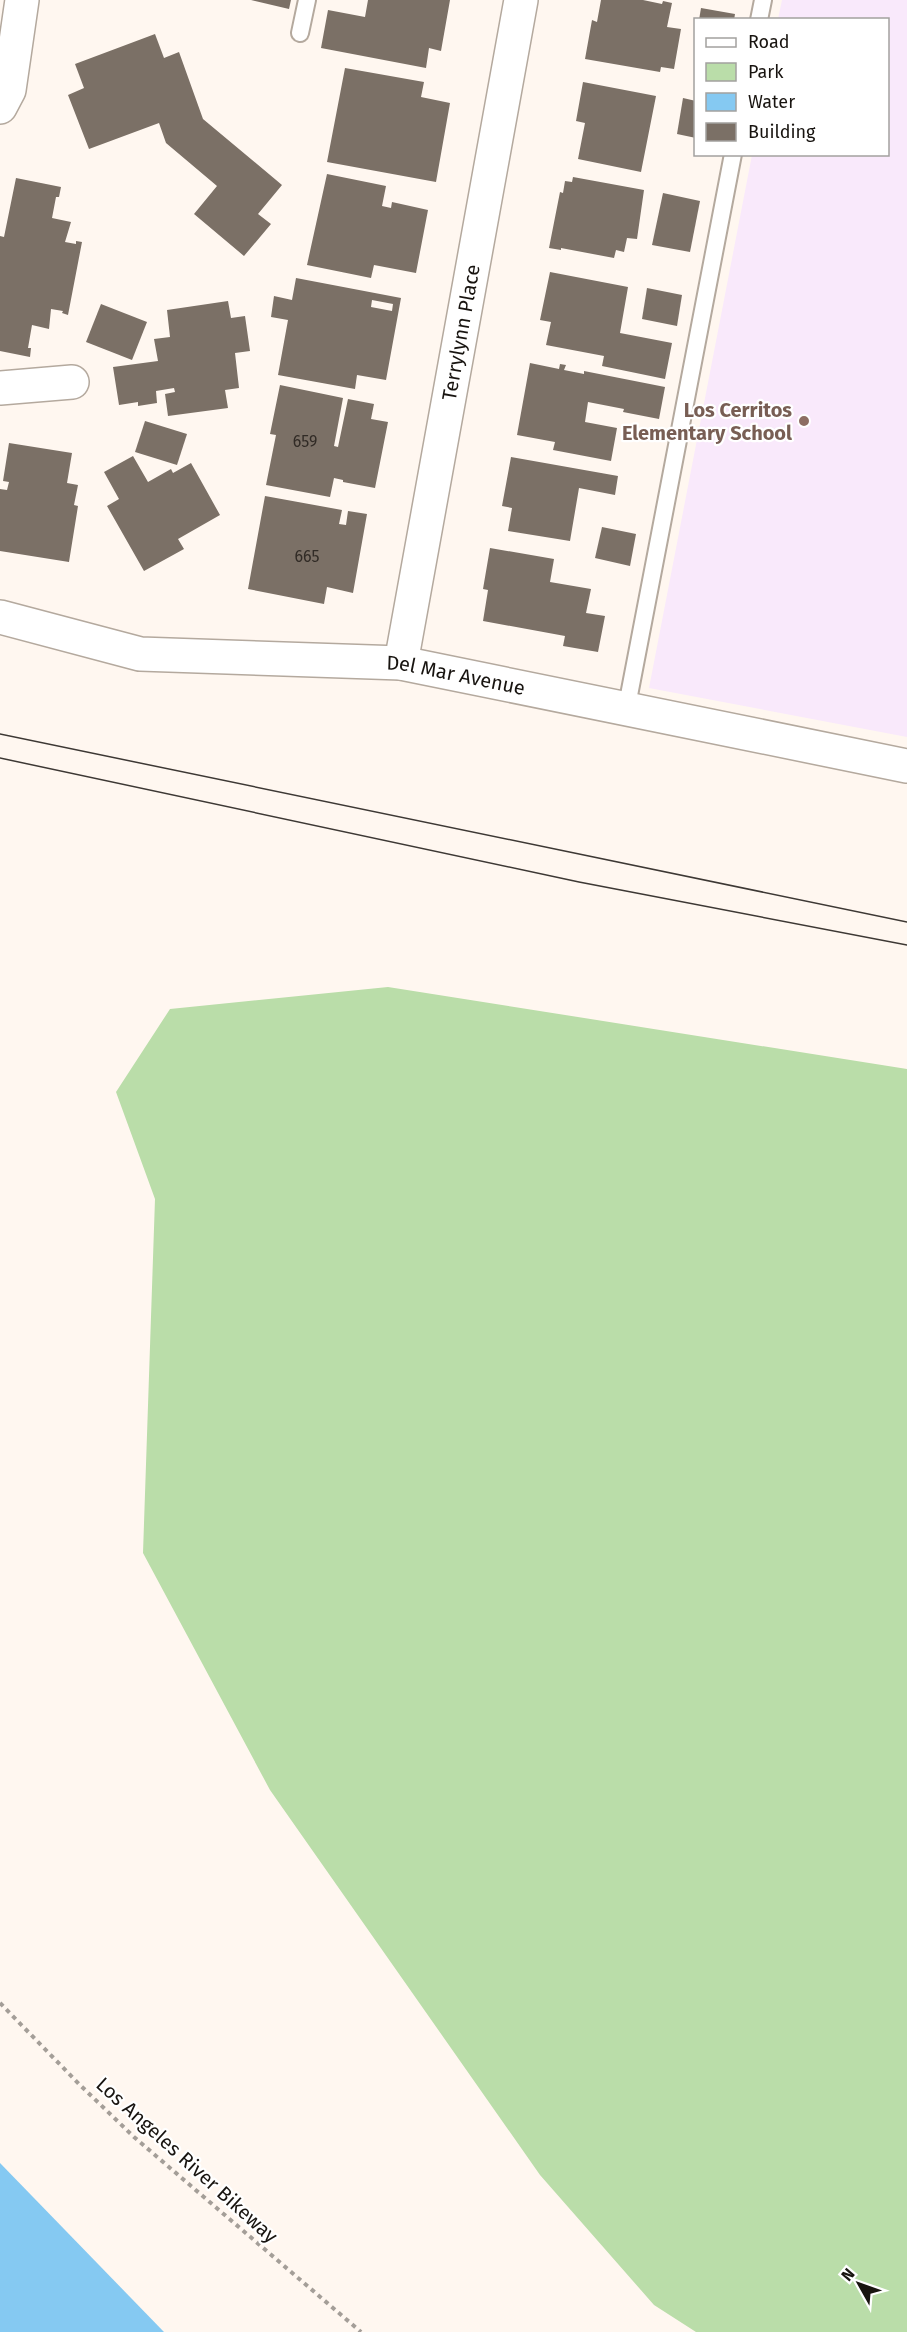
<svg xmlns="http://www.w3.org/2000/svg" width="907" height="2332" font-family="'Fira Sans',sans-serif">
  <rect width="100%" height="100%" fill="#fff7f0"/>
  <polygon fill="#f9e9fb" points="782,0 907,0 907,737 649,688 752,155 888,154 888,20 778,19"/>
  <polygon fill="#badda9" points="388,987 907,1069 907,2332 696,2332 654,2305 540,2175 270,1790 143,1553 155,1199 116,1092 170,1009"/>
  <polygon fill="#85c9f2" points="0,2163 164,2332 0,2332"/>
  <g fill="#7b7066" fill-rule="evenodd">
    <polygon points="251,0 291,0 289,9"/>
    <polygon points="368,0 450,0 441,51 429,48 426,68 321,48 328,10 365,17"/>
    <polygon points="601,0 643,0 662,4 663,1 672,3 667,27 681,29 674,69 661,67 660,72 585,59 592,20 597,22"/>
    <polygon points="701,8 735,14 734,20 699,20"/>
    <polygon points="155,34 164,58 179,52 203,119 282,185 258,214 271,224 244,256 194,214 217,186 166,143 159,123 89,149 68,95 84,88 75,64"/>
    <polygon points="345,68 424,82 421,97 450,103 436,182 327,162"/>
    <polygon points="583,82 656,96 641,172 578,159 585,123 576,121"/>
    <polygon points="683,98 696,101 696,138 677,134"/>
    <polygon points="327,174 386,186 382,206 391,208 392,202 428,210 416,273 374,265 371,278 307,265"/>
    <polygon points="573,177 644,190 637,239 627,238 624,252 616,250 614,258 561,248 561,250 549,248 560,192 563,193 565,181 572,182"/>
    <polygon points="16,178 61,187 59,197 56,197 52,218 71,222 65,242 76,244 76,241 82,242 68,315 62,313 63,311 51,309 49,329 32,325 28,348 31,348 30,357 0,351 0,236 4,237"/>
    <polygon points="663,193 700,201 690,252 652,245"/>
    <polygon points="550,272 628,287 620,333 672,343 665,379 602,366 604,356 546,345 551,322 540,320"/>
    <path d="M296 278 401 298 386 380 357 375 355 389 278 375 288 320 271 317 274 296 292 300ZM372 300 393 304 392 311 371 307Z"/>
    <polygon points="647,288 682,295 677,326 642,319"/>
    <polygon points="228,301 231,318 245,316 250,351 235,353 239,388 225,390 228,408 168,416 165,394 175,392 174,388 156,391 157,403 138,406 138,402 119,405 113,367 158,361 154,339 170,337 167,310"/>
    <polygon points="101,304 147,322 132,360 86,342"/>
    <polygon points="530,363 559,369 560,364 566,365 564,370 584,374 584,371 665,387 659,419 623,412 624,409 588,402 585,422 617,428 611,461 553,450 555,442 517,435"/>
    <polygon points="280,385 343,398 334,446 338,447 348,399 374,404 371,419 388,422 375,488 343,482 343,480 334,478 330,497 266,485 276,435 270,434"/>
    <polygon points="145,421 187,434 177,465 135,452"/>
    <polygon points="9,443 72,453 67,483 78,485 74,505 78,506 69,562 0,551 0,489 7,490 9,482 3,481"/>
    <polygon points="133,456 148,482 171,469 173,473 191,463 220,515 178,539 184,549 144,571 107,506 119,499 104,472"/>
    <polygon points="511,457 618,476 615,495 579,488 570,541 508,531 512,508 502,506"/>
    <polygon points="265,496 342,510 339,524 346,525 348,511 367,514 353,593 327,587 324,604 248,589"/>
    <polygon points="602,527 636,534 630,566 595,558"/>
    <polygon points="490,548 554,559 550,582 591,589 586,613 605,616 598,652 563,646 565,636 483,621 488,590 483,589"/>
  </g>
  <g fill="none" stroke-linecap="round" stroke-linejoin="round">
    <defs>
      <g id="lane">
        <polyline points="759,20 763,0"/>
        <polyline points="300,33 307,0"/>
        <polyline points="626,711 733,154"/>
      </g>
      <g id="street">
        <polyline points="0,107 9,90 22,0"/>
        <polyline points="0,388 72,382"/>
        <path id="s1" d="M0 617 140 654 401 663 907 766"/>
        <path id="s2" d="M401 663 521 0"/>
      </g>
    </defs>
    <use href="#lane" stroke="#b4a99e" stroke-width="20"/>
    <use href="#street" stroke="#b4a99e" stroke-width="36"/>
    <polyline stroke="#a49e98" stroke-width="4" stroke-dasharray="4.5 4.5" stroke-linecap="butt" points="0,2003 80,2085 134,2137 361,2332"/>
    <use href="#lane" stroke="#fff" stroke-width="16"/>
    <use href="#street" stroke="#fff" stroke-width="33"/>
    <g stroke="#3d3834" stroke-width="1.5">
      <polyline points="0,734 907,922"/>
      <polyline points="0,758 579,882 907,945"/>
    </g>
  </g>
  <circle fill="#8d6e63" stroke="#fff" stroke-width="2" cx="804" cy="421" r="6"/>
  <g text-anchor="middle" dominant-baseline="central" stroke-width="4.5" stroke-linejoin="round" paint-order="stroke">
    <g font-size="16" fill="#312b26">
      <text x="305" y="441">659</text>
      <text x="307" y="556">665</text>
    </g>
    <g font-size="20" fill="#181410" stroke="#fff">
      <text stroke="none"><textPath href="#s2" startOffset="336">Terrylynn Place</textPath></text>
      <text stroke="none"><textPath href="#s1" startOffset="462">Del Mar Avenue</textPath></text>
      <text transform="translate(187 2160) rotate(42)">Los Angeles River Bikeway</text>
    </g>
    <g font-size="20" font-weight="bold" fill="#785e54" stroke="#fff" text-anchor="end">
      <text x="792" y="410">Los Cerritos<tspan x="792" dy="23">Elementary School</tspan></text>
    </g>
  </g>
  <rect x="694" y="18" width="195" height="138" fill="#ffffff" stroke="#a3a19f" stroke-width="1.5"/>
  <rect x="706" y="38" width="30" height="9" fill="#ffffff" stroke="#a3a19f" stroke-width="1.5"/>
  <text x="748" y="48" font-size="18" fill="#181410">Road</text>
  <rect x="706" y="63" width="30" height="18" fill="#badda9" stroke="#a3a19f" stroke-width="1.5"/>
  <text x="748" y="78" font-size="18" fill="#181410">Park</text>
  <rect x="706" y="93" width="30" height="18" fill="#85c9f2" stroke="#a3a19f" stroke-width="1.5"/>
  <text x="748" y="108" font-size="18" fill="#181410">Water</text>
  <rect x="706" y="123" width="30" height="18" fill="#7b7066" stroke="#a3a19f" stroke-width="1.5"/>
  <text x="748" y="138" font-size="18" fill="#181410">Building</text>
  <g transform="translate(859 2284) rotate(310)" stroke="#ffffff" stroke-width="4.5" paint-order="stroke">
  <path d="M0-4.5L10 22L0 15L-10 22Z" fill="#181410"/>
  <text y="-9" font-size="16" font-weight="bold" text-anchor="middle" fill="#181410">N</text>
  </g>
</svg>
